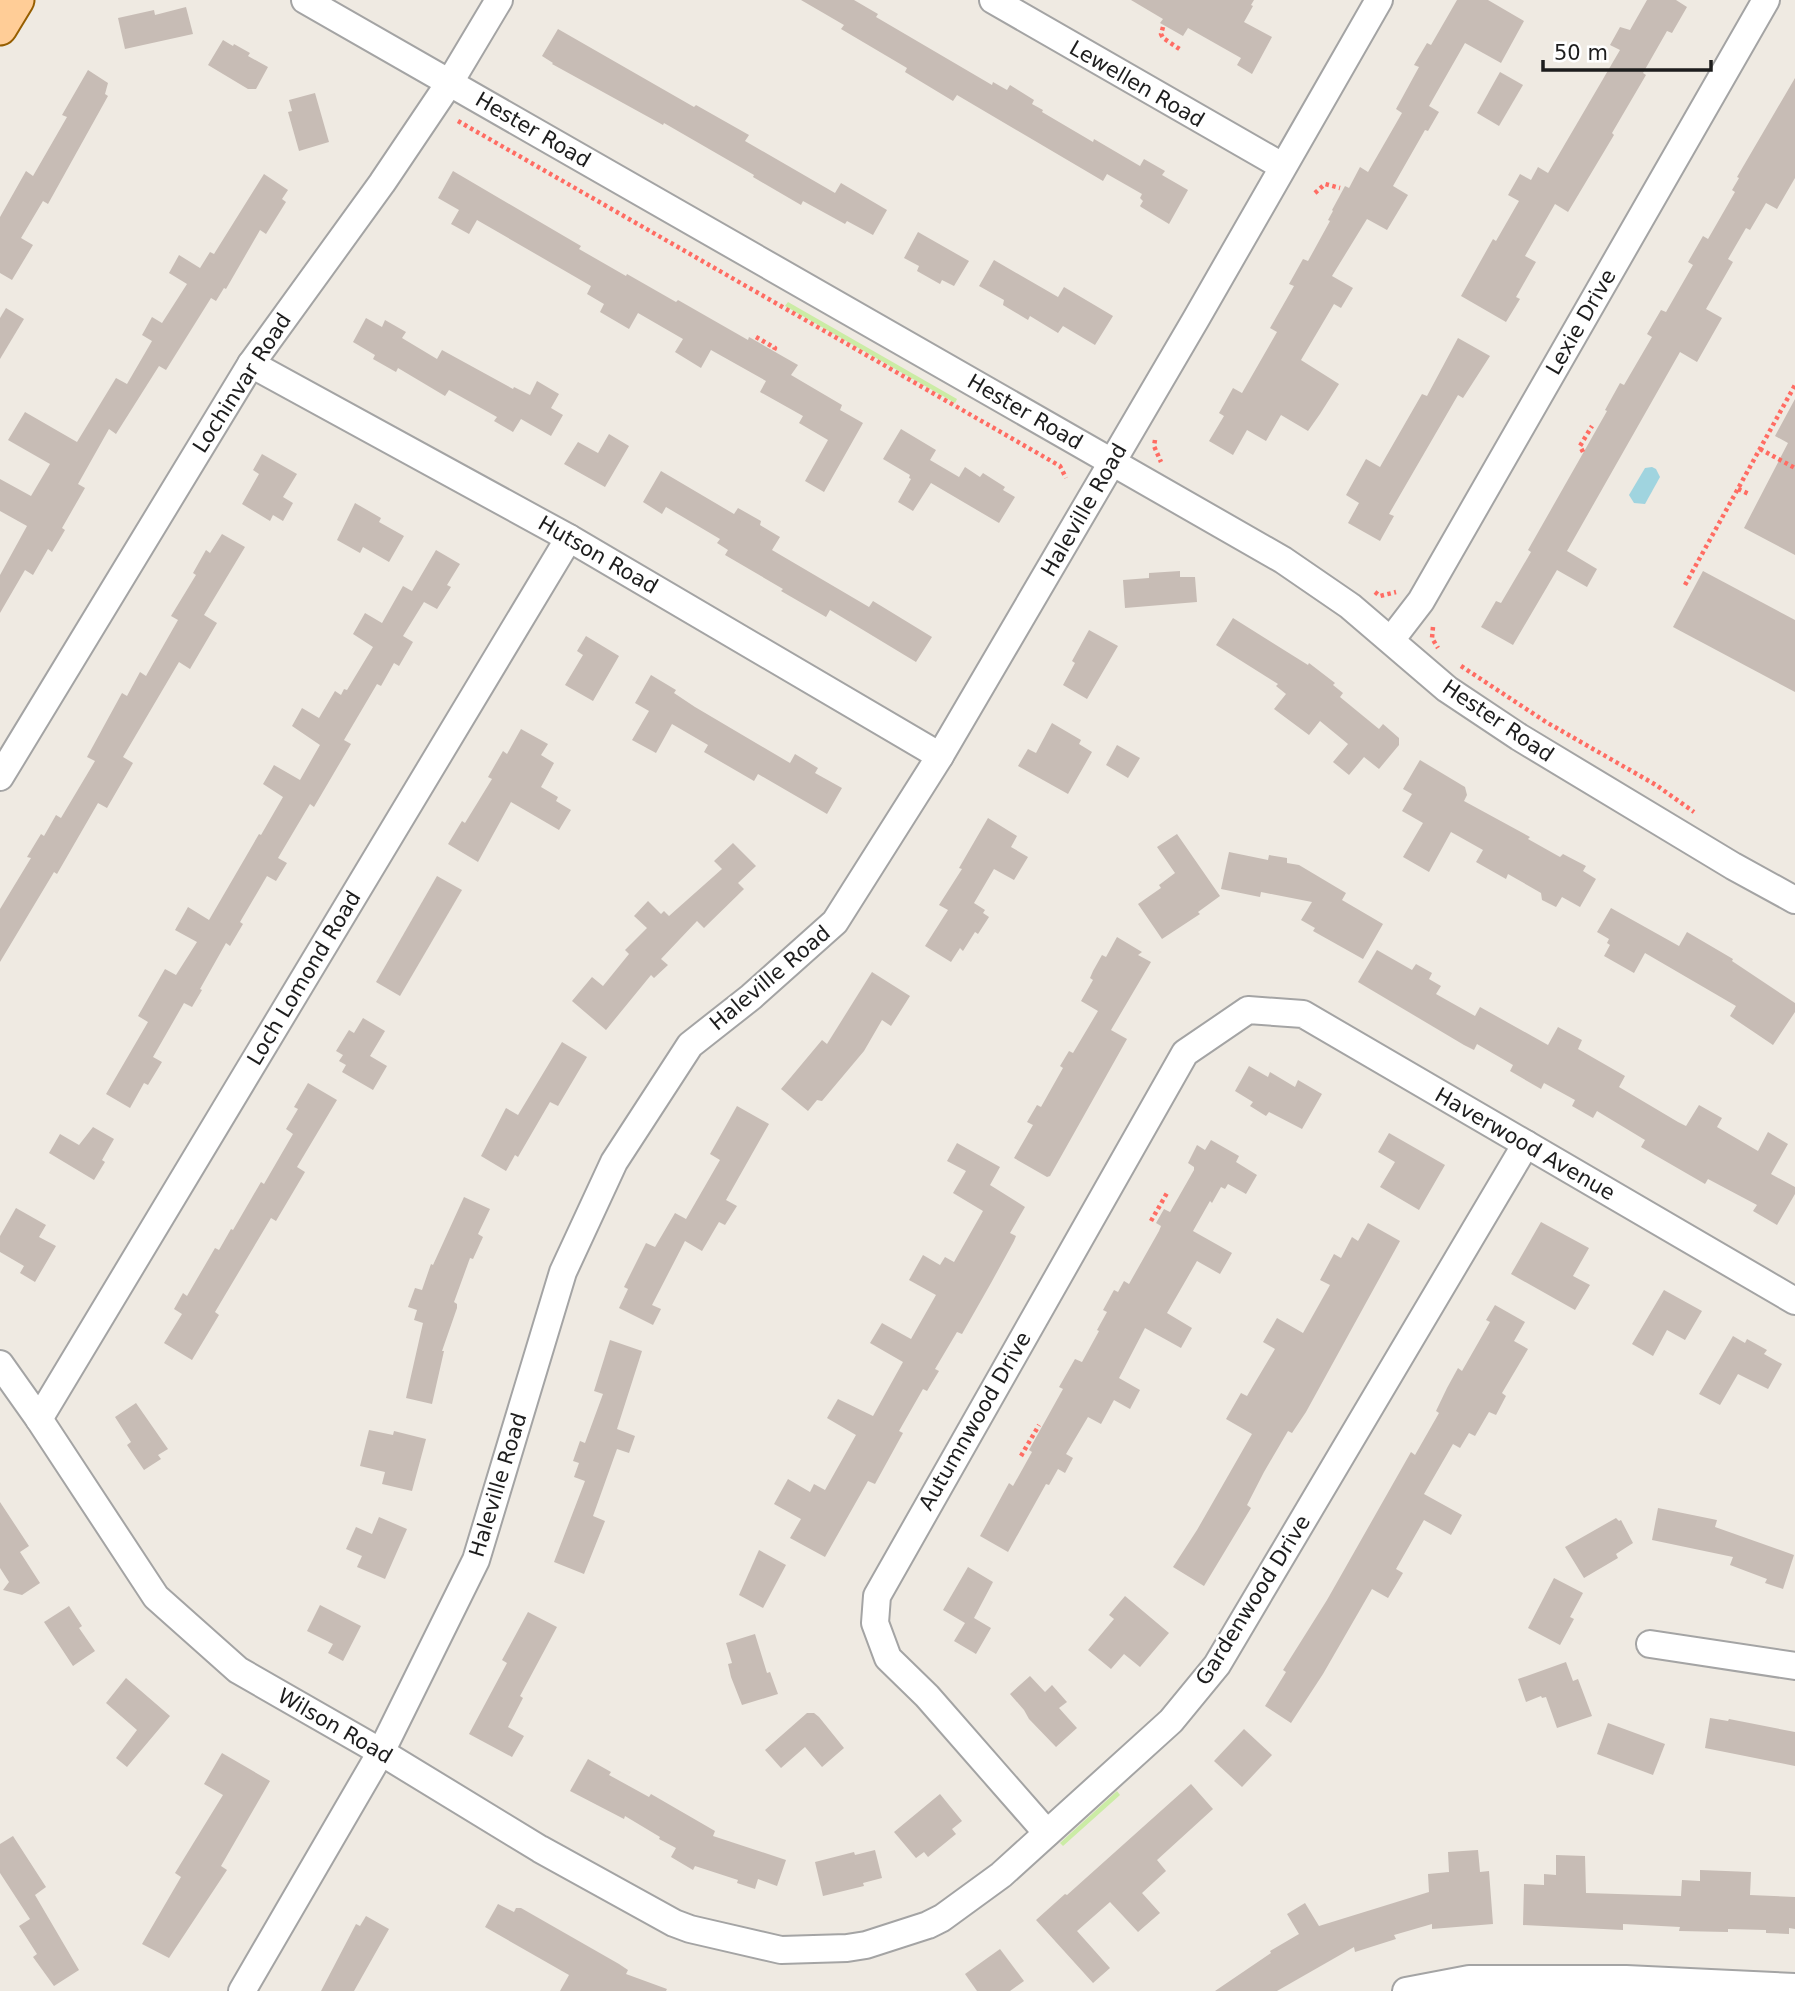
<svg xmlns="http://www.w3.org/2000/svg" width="1795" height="1991" font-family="'DejaVu Sans',sans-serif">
  <rect width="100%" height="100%" fill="#efeae2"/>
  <g fill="#cbeca5">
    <polygon points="788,302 957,399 955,403 785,306"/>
    <polygon points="1117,1791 1120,1795 1063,1846 1060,1843"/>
  </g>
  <polygon fill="#a0d4df" points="1652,467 1656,469 1660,477 1645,504 1634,503 1629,495 1645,468"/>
  <g fill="#c7bcb5">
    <polygon points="801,0 854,0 878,14 876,17 992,85 993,82 1007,90 1010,85 1034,100 1032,104 1043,110 1042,112 1093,142 1094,139 1140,166 1144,159 1165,171 1162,175 1188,190 1169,224 1141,207 1140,206 1143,201 1140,198 1142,194 1107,174 1103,181 957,95 953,101 905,72 907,68 841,29 844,25"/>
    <polygon points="1131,0 1254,0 1251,5 1253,6 1244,22 1272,37 1252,74 1237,65 1241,58 1188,28 1183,36 1160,23 1163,19"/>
    <polygon points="1457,0 1488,0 1524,21 1501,63 1465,43 1429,106 1439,112 1428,131 1425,130 1393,186 1408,195 1387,230 1367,219 1332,276 1353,288 1341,308 1334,304 1301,360 1339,384 1320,414 1308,431 1281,415 1266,441 1247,430 1233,455 1209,441 1224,416 1219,413 1233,388 1242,393 1277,332 1270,328 1294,286 1289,284 1303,259 1308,261 1330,221 1328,220 1333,211 1332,210 1345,186 1349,188 1360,167 1368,172 1402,113 1396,109 1419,67 1414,65 1427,43 1431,45"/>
    <polygon points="1647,0 1676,0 1687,7 1672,33 1667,31 1643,73 1646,75 1612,133 1614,135 1568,212 1555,204 1525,256 1536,262 1516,297 1520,299 1506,322 1461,296 1493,239 1496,241 1519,201 1508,195 1520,174 1531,180 1538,167 1548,173 1620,50 1610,45 1620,27 1630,30"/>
    <polygon points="186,7 193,34 125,49 118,18 154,10 155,15"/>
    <polygon points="558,29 694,107 696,105 749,135 745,141 835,193 841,183 887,210 873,235 847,221 845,224 803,201 801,205 753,177 754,175 664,123 663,125 552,64 553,63 542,56"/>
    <polygon points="223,40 233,46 234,44 250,53 248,56 268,67 256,89 248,89 208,65"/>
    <polygon points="88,70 108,83 105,94 108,96 48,204 43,201 21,238 33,245 12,280 0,273 0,217 26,171 33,176 67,117 62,115"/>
    <polygon points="1500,72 1523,85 1499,126 1477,113"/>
    <polygon points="1795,78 1795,178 1777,209 1766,203 1750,230 1746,228 1728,259 1733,262 1706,309 1722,318 1697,362 1680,352 1567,551 1597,569 1587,587 1557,570 1513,645 1481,627 1496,601 1501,603 1531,552 1528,550 1607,411 1605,410 1620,383 1624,385 1652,337 1647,334 1661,310 1666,312 1693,265 1688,262 1703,236 1708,239 1735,192 1732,190 1739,178 1737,177"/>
    <polygon points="315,93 329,142 299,151 288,112 292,111 289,100"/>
    <polygon points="453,171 581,246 579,249 626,276 627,274 676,302 678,300 748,340 749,337 798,365 791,375 842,405 840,410 863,423 824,492 805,481 828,440 799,423 803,416 760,392 766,381 711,350 701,368 675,352 683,339 638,313 629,329 600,312 604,304 587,294 591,286 477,220 469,234 451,224 459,210 438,198"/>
    <polygon points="264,174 288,190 282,199 286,202 266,234 260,230 226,289 224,288 216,301 211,298 166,370 159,366 116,434 109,429 78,484 85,488 62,528 65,530 52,552 48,549 33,575 25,570 0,613 0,575 27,526 0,511 0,479 31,496 50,464 8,440 25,412 77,442 116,378 127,384 152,341 142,335 152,317 162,323 187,284 169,273 179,255 200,268 210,252 214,254"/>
    <polygon points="918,232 969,261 954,286 942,280 940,284 917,271 919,266 904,258"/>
    <polygon points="994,260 1058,297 1064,287 1113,316 1095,345 1063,326 1058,333 1030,316 1028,320 1003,305 1004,300 979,286"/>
    <polygon points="6,308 24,319 0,359 0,318"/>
    <polygon points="366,318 382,327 385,320 406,332 402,338 437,359 442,350 513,389 514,387 530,395 537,381 559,394 551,408 563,415 551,436 521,419 513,432 494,421 497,417 449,390 445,396 398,368 396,372 373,359 375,355 353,342"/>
    <polygon points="1458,338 1490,356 1463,398 1458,395 1389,514 1394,516 1380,541 1348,523 1359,503 1346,495 1366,459 1380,467 1422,394 1427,396"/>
    <polygon points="1795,399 1795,555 1744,528 1788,443 1775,436"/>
    <polygon points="901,429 936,450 930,460 959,477 965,467 980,477 983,473 1005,487 1003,490 1015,497 999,523 931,483 913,511 898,502 911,479 909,478 910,475 883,459"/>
    <polygon points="609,434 629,446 605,487 564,464 578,442 598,453"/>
    <polygon points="262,454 297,474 283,497 293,503 283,521 273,515 270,521 242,504 259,474 253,470"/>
    <polygon points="661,471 734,514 738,508 761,521 760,525 780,537 772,550 869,607 873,601 932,637 916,662 830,610 826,617 781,591 783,589 725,555 728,550 717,543 720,539 666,507 662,514 643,502"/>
    <polygon points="355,503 381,518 379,522 404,536 389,562 363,547 360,553 337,540"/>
    <polygon points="222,534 245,547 204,615 217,623 190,669 179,662 123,757 133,763 107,808 98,803 57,874 54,872 0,962 0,909 31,858 27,857 41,834 44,836 56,815 61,818 95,761 87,757 122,693 127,696 140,672 146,676 178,620 171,616 196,575 193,573 206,550 210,553"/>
    <polygon points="436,550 460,564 447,585 451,587 437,609 424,602 403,636 413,642 399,666 394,663 381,686 377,684 344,740 351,744 314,807 310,804 278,858 287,863 276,881 267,876 240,922 243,924 230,946 226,943 200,989 202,990 192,1007 184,1003 153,1057 162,1062 148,1085 144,1083 130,1108 106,1094 148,1022 138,1016 165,969 176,975 197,942 175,930 188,907 209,920 259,834 261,835 283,797 263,784 274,765 300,780 320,745 292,726 302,708 319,718 335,691 341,695 344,689 347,690 373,647 353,634 365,613 382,623 403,586 412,591"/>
    <polygon points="1180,571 1180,577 1195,577 1197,602 1125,608 1123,580 1149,578 1149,573"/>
    <polygon points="1703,571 1795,620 1795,692 1673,627"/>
    <polygon points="1233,618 1308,665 1309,663 1335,683 1333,685 1343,693 1340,697 1379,729 1383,724 1399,738 1399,745 1379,769 1364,757 1349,775 1333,762 1348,744 1320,721 1309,735 1274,709 1286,694 1276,686 1278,684 1216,645"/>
    <polygon points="1089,630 1118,646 1087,699 1063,685 1075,663 1072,661"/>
    <polygon points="586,636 619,656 593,701 565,685 583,655 577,651"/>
    <polygon points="651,675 676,690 674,693 695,707 790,763 795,754 818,768 815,773 842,788 827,814 758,774 754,781 704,752 708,745 672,724 656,753 632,740 649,711 635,703"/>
    <polygon points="1052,723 1081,740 1079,744 1092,752 1068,794 1018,766 1028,749 1036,753"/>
    <polygon points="521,729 548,744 541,755 554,763 541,787 558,797 556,801 571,810 559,830 511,802 478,862 448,844 462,821 465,823 492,779 488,777 503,751 507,754"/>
    <polygon points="1117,745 1140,758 1128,778 1106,765"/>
    <polygon points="1420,760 1465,787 1467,795 1464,801 1530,837 1528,839 1560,857 1563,854 1586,866 1583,871 1596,879 1580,907 1562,897 1556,907 1542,900 1541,893 1508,874 1506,879 1476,862 1483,850 1451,832 1429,872 1403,857 1423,823 1402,811 1412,794 1403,789"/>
    <polygon points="988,818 1017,836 1011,847 1028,857 1014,880 994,869 974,903 985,910 983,913 989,917 978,934 975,932 963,951 960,948 951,962 925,946 948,910 939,905 962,869 959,868"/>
    <polygon points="1177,834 1220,896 1198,912 1200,914 1162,939 1138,904 1161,888 1159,885 1175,873 1157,847"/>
    <polygon points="733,843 756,866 738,883 744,889 704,928 697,921 661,959 668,965 654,978 651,975 606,1030 572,1001 592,977 603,986 629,954 625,950 647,928 634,916 648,901 661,914 664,911 669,916 722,869 714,861"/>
    <polygon points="1229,852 1268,860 1269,855 1287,858 1287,863 1299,865 1346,893 1342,900 1383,924 1363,959 1313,931 1315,928 1301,920 1312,902 1261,892 1260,897 1221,889"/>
    <polygon points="437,876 462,890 400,996 376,982"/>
    <polygon points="1611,908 1679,946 1687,932 1733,959 1732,961 1795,1003 1795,1012 1773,1045 1730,1016 1736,1006 1645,953 1634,973 1604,956 1610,945 1607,943 1609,939 1597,932"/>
    <polygon points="1117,937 1142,952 1138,955 1151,962 1111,1030 1127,1039 1050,1176 1047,1177 1014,1158 1033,1125 1027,1122 1037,1105 1041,1107 1063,1068 1060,1066 1069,1051 1073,1053 1098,1011 1081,1001 1093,980 1090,978 1093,971 1102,955 1106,957"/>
    <polygon points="1377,950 1412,970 1416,964 1432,973 1429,979 1441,986 1436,994 1475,1016 1480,1007 1548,1045 1558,1027 1582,1040 1578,1049 1625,1076 1619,1087 1678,1122 1686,1126 1699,1105 1722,1118 1717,1127 1758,1151 1768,1132 1788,1144 1771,1174 1795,1187 1795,1194 1777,1225 1753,1211 1757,1205 1708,1179 1705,1184 1641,1147 1645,1140 1597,1111 1593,1118 1572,1106 1575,1100 1544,1083 1541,1089 1510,1071 1513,1065 1477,1044 1474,1050 1464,1045 1358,982"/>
    <polygon points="872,972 910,996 891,1026 882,1020 864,1051 822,1101 817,1100 808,1111 781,1089 822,1040 827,1044"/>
    <polygon points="363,1018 385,1031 370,1056 387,1066 373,1090 342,1072 346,1065 339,1061 343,1055 336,1051 349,1030 354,1033"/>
    <polygon points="562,1042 587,1057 558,1106 550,1102 518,1157 515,1155 506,1171 481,1156 506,1108 518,1115"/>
    <polygon points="1249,1066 1268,1077 1270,1072 1295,1087 1298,1080 1322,1094 1302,1129 1273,1114 1269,1112 1266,1116 1250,1106 1253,1102 1235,1091"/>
    <polygon points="308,1083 337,1100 297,1167 305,1172 276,1221 271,1218 215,1312 219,1315 192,1360 164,1343 182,1314 174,1309 183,1293 187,1296 215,1248 219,1250 231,1229 233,1230 261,1182 264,1184 293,1134 286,1129 298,1109 294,1107"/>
    <polygon points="737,1106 769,1124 726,1200 737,1206 725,1225 719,1222 702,1251 685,1241 652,1305 661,1309 653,1325 619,1308 628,1289 624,1287 646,1243 655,1247 675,1213 686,1219 720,1160 710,1154"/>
    <polygon points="93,1127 114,1139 102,1160 105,1162 94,1180 49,1153 60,1134 79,1145"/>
    <polygon points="1389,1133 1445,1165 1419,1210 1380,1187 1395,1162 1378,1152"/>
    <polygon points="1211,1140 1239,1156 1236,1162 1257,1175 1246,1194 1228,1184 1225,1189 1221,1187 1212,1203 1210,1201 1193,1231 1232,1253 1220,1274 1197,1261 1167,1313 1192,1328 1181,1348 1145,1328 1119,1378 1140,1390 1130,1409 1114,1400 1101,1424 1088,1417 1066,1454 1073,1458 1065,1473 1058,1469 1049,1485 1046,1484 1008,1552 980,1536 1009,1483 1013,1486 1032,1452 1029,1450 1063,1389 1059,1387 1075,1359 1082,1362 1099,1331 1097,1330 1107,1312 1103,1310 1114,1290 1118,1292 1124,1281 1129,1284 1159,1231 1161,1226 1156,1223 1164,1209 1170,1212 1194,1170 1194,1167 1188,1163 1197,1145 1205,1150"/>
    <polygon points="957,1143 1000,1167 990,1185 1025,1207 1010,1233 1016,1236 1014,1241 991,1283 962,1334 957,1332 935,1369 939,1371 927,1391 923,1389 899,1431 903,1433 875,1484 868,1481 825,1557 790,1538 801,1519 774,1504 788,1479 810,1492 814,1484 825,1490 856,1435 827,1418 838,1399 873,1416 903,1362 870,1343 882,1323 911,1339 936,1295 909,1280 923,1255 940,1265 945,1257 954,1262 983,1211 953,1193 966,1171 947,1161"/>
    <polygon points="464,1197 490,1209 478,1234 483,1237 473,1259 470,1258 454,1302 457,1304 457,1308 442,1351 444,1351 432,1404 406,1398 423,1323 414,1320 417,1310 408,1307 415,1288 422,1290 431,1264 433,1265"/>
    <polygon points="16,1208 46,1225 39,1237 56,1246 35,1282 20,1273 24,1266 0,1252 0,1236"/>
    <polygon points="1541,1222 1589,1248 1573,1276 1590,1285 1575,1310 1511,1274"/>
    <polygon points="1368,1223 1400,1241 1306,1412 1292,1433 1288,1431 1264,1472 1247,1505 1251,1508 1204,1586 1173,1567 1197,1530 1252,1434 1226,1419 1241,1393 1247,1396 1275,1349 1263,1342 1277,1318 1303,1333 1330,1285 1320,1280 1334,1254 1341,1258 1352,1237 1358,1241"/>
    <polygon points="1664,1290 1702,1311 1685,1340 1667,1330 1653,1356 1632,1344"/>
    <polygon points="1495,1305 1525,1322 1514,1341 1528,1349 1502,1393 1506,1396 1496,1415 1489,1412 1475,1436 1469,1433 1460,1448 1453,1444 1424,1494 1462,1515 1451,1535 1424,1520 1396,1569 1403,1573 1388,1598 1372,1589 1323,1674 1291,1723 1265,1706 1286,1672 1283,1670 1327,1600 1411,1452 1415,1455 1439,1413 1436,1411 1447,1388 1458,1368 1462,1371 1490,1322 1486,1320"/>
    <polygon points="1733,1336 1745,1343 1747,1339 1767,1350 1764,1354 1782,1364 1768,1389 1738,1374 1720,1405 1699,1394"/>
    <polygon points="610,1340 642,1351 617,1429 635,1436 629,1453 617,1449 593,1516 605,1521 584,1574 554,1562 585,1481 574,1477 579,1463 573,1461 580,1441 585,1443 603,1394 594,1391"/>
    <polygon points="136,1403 168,1449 158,1455 161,1459 144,1470 127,1445 131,1442 115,1417"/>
    <polygon points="369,1430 393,1435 394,1431 426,1439 412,1491 382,1484 385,1472 360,1466"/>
    <polygon points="0,1502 29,1546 20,1552 40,1583 22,1595 3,1590 9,1582 0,1568"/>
    <polygon points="1658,1508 1717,1520 1715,1527 1794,1555 1783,1589 1765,1583 1767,1579 1730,1565 1733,1557 1652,1540"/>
    <polygon points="379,1517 407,1529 385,1579 357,1567 362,1556 346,1549 356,1527 372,1534"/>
    <polygon points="1616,1518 1619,1521 1621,1520 1633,1543 1616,1554 1618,1558 1584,1578 1565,1547"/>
    <polygon points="759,1550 786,1565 763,1608 739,1595"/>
    <polygon points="968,1567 993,1582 974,1618 991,1628 976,1654 954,1641 965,1623 943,1610"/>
    <polygon points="1554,1578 1583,1593 1570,1617 1574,1619 1560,1645 1528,1628"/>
    <polygon points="1125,1596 1169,1633 1140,1667 1124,1654 1111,1669 1088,1650 1114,1619 1109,1615"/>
    <polygon points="320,1605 361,1626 343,1661 328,1653 333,1644 307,1631"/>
    <polygon points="69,1606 82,1626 79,1628 95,1651 73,1666 44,1622"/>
    <polygon points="528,1612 557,1627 520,1696 523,1698 508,1727 524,1736 512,1757 469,1734 507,1663 502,1660"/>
    <polygon points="755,1634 767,1673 770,1672 778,1694 742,1705 731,1677 728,1664 732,1663 726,1643"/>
    <polygon points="1566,1662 1573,1681 1578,1679 1592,1716 1557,1728 1546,1697 1542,1698 1541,1696 1526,1702 1518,1679"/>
    <polygon points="1030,1676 1045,1692 1052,1685 1067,1702 1059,1708 1077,1728 1056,1747 1029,1719 1024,1710 1010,1694"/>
    <polygon points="126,1678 170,1716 127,1767 116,1758 137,1730 106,1703"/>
    <polygon points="807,1713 814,1713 819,1717 844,1748 822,1767 805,1747 781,1768 765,1750"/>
    <polygon points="1710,1718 1728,1721 1729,1719 1795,1732 1795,1766 1705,1748"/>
    <polygon points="1608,1723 1665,1744 1653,1775 1597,1754"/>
    <polygon points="1244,1729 1272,1755 1242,1787 1214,1761"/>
    <polygon points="222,1753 270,1781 221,1866 227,1870 169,1958 142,1944 181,1877 175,1873 223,1795 204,1784"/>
    <polygon points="588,1759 611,1772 609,1775 649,1797 651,1794 715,1831 713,1836 786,1860 777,1886 758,1879 755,1889 737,1883 738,1880 695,1866 693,1870 671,1857 676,1848 659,1839 660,1837 625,1816 624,1819 570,1791"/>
    <polygon points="1191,1784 1213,1809 1157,1860 1166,1871 1142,1893 1160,1913 1138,1932 1110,1902 1077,1931 1110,1968 1093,1983 1036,1920 1065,1894 1067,1895"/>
    <polygon points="940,1794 962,1821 952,1829 956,1834 928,1857 924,1852 916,1858 894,1832"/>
    <polygon points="13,1836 46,1887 35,1895 79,1970 54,1986 33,1957 37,1954 19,1926 30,1919 0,1873 0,1844"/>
    <polygon points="875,1850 882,1878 863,1883 864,1886 823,1896 815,1862 854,1852 855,1855"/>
    <polygon points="1478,1850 1480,1872 1489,1871 1493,1924 1432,1929 1432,1924 1394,1935 1396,1939 1355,1952 1354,1947 1277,1991 1215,1991 1271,1953 1270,1951 1299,1934 1287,1914 1305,1903 1319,1926 1429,1892 1428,1874 1449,1872 1448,1852"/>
    <polygon points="1556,1855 1585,1856 1586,1893 1681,1896 1682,1880 1700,1881 1700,1870 1751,1872 1750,1895 1795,1897 1795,1929 1789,1928 1789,1934 1766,1933 1766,1930 1728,1929 1728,1932 1679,1931 1680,1927 1623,1924 1623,1930 1523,1925 1524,1884 1544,1885 1544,1874 1556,1875"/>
    <polygon points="498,1904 514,1912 516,1908 521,1908 619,1964 628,1970 626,1974 667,1989 666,1991 560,1991 569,1975 485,1927"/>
    <polygon points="366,1916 389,1929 354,1991 321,1991 356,1924 360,1926"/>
    <polygon points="1000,1949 1024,1981 1010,1991 977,1991 965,1974"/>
  </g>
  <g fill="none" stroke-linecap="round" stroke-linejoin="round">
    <defs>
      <g id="minor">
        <polyline points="305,0 1283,560 1350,606 1447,689 1519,737 1733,866 1795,900"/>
        <polyline points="993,0 1282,166"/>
        <polyline points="251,364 569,538 940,756"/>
        <polyline points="1391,640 1421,601 1766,0"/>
        <polyline points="0,777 251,364 382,183 450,82 499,0"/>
        <polyline points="0,1364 39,1419 156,1597 238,1670 381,1752 540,1849 674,1923 690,1929 781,1950 847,1948 866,1945 928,1925 942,1918 1001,1875 1171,1721 1217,1665 1526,1144"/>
        <polyline points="39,1419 569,538"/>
        <polyline points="1650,1644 1795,1666"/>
        <polyline points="1047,1833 927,1696 888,1658 875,1623 877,1596 1185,1053 1248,1010 1303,1014 1795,1301"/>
        <polyline points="242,1991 381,1752 476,1560 563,1272 614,1162 690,1045 751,997 835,922 940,756 1196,319 1379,0"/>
        <polyline points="1406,1991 1469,1979 1626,1979 1795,1987"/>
      </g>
      <polyline id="major" points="0,28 17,0"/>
    </defs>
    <use href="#minor" stroke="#a4a4a4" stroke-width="30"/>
    <use href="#major" stroke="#965e00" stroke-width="37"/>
    <g stroke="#ff6c63" stroke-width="4.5" stroke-dasharray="3.5 3.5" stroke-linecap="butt">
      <polyline points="1163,27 1161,34 1163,38 1181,50"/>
      <polyline points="458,121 1060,466 1066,478"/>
      <polyline points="1315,193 1325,184 1340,188"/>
      <polyline points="756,337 775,348 774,350"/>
      <polyline points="1155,440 1154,446 1161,462"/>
      <polyline points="1760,449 1795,468"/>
      <polyline points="1583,452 1580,446 1592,426"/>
      <polyline points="1738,489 1749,494"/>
      <polyline points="1685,585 1795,385"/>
      <polyline points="1375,592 1380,596 1396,592"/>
      <polyline points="1433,627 1432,638 1438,648"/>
      <polyline points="1461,666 1546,722 1656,785 1694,812"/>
      <polyline points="1151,1221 1167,1193"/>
      <polyline points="1021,1456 1039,1425"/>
    </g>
    <use href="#minor" stroke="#fff" stroke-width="26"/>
    <use href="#major" stroke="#ffcd97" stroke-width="33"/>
  </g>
  <g text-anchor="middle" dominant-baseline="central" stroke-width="5" stroke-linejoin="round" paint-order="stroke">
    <g font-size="21" fill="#1d1d1d" stroke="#fff">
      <text transform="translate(1137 84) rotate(30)">Lewellen Road</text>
      <text transform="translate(533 130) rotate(30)">Hester Road</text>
      <text transform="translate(1581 322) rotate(-60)">Lexie Drive</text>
      <text transform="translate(242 383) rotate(-57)">Lochinvar Road</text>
      <text transform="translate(1025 412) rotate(30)">Hester Road</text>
      <text transform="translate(1084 510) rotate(-60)">Haleville Road</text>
      <text transform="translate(598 555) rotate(30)">Hutson Road</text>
      <text transform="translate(1498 721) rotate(34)">Hester Road</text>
      <text transform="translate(304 978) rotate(-59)">Loch Lomond Road</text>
      <text transform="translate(770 978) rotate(-40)">Haleville Road</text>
      <text transform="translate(1525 1144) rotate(30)">Haverwood Avenue</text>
      <text transform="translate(975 1421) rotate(-60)">Autumnwood Drive</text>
      <text transform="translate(498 1485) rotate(-73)">Haleville Road</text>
      <text transform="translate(1253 1600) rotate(-58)">Gardenwood Drive</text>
      <text transform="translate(335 1726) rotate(30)">Wilson Road</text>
    </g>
  </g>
  <path d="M1543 60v10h168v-10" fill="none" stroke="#1d1d1d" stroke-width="3.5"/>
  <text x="1554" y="60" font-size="21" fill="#1d1d1d" stroke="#ffffff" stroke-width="5" paint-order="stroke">50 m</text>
</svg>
